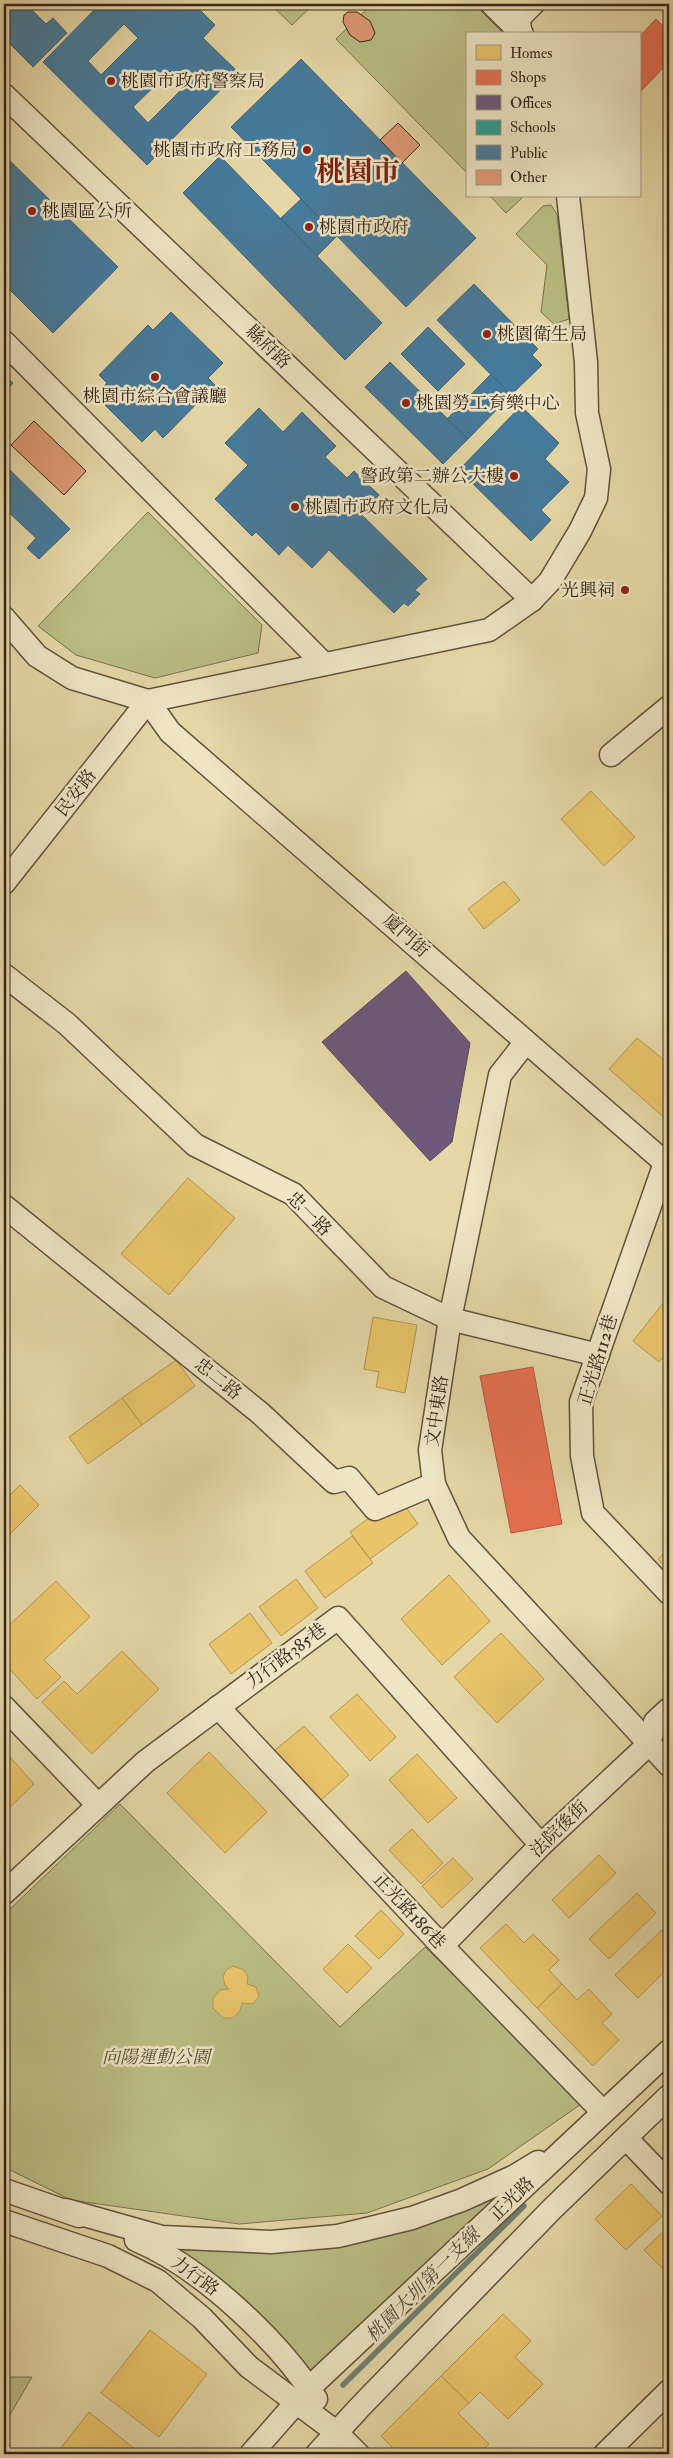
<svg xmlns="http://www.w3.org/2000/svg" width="673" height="2458" font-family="'IM FELL Double Pica','Noto Serif TC',serif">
  <rect width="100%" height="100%" fill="#e5d7a6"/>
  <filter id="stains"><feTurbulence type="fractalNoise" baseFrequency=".004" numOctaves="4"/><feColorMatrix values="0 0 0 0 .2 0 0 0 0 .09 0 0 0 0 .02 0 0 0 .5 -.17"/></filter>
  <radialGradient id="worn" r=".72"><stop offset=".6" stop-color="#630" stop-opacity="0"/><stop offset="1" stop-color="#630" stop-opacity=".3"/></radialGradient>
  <g fill="#b9bd83" stroke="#787250">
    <polygon points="270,4 314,4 292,25"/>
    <polygon points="372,4 474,4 504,34 467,34 467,173 336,39"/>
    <polygon points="490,196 524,196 506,213"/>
    <polygon points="551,205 557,214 569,319 554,324 541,312 547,265 516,234 543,206"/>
    <polygon points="148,512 262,625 258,653 155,678 76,655 38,626"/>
    <polygon points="120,1804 340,2027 425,1947 584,2102 488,2169 367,2213 239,2224 71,2200 6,2168 4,2159 4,1915"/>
    <polygon points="519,2180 309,2373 162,2242 270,2248"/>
    <polygon points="4,2377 32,2377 4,2425"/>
  </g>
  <g fill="#e9c46a" stroke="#b49553">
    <polygon points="591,791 635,837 604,866 561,819"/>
    <polygon points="504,881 520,900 484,929 468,909"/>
    <polygon points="637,1038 669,1064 668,1121 609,1069"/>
    <polygon points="188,1178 235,1218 169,1295 121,1254"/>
    <polygon points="669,1296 669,1350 659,1362 633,1341"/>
    <polygon points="373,1317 417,1325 405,1393 376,1387 379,1372 364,1369"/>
    <polygon points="176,1360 195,1386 142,1425 122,1398"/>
    <polygon points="122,1398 142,1425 88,1464 69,1437"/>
    <polygon points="20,1485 39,1505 4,1540 4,1501"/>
    <polygon points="398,1496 418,1524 370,1559 350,1532"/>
    <polygon points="352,1536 373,1563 325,1598 305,1571"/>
    <polygon points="669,1548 669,1571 658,1559"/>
    <polygon points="449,1575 490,1621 442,1665 401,1619"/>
    <polygon points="296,1579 318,1608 281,1636 259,1607"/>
    <polygon points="56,1581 90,1617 44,1660 61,1677 37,1699 4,1663 4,1630"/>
    <polygon points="250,1613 272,1643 231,1674 209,1644"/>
    <polygon points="501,1633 544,1679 497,1723 454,1677"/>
    <polygon points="122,1651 159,1689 92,1754 42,1702 64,1681 77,1694"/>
    <polygon points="357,1694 396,1737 370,1761 330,1717"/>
    <polygon points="304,1726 349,1775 321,1800 274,1751"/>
    <polygon points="4,1751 11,1758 4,1766"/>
    <polygon points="209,1752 267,1812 225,1853 167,1793"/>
    <polygon points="417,1754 457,1798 428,1823 389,1780"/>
    <polygon points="11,1758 34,1784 4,1813 4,1766"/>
    <polygon points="412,1829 443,1863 421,1884 389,1850"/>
    <polygon points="599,1855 616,1873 569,1918 552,1900"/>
    <polygon points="453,1858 473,1879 442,1908 422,1886"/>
    <polygon points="637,1893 656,1913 609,1959 589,1939"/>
    <polygon points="381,1910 404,1934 379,1959 355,1936"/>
    <polygon points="506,1924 524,1943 533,1934 559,1960 549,1970 562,1984 537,2008 480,1948"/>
    <polygon points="662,1930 669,1937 669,1967 638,1998 615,1975"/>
    <polygon points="348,1944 372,1968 347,1993 323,1969"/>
    <polygon points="233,1966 244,1970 248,1977 247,1984 256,1987 259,1997 253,2004 242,2003 240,2011 233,2018 223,2018 213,2008 213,1998 220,1990 229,1989 225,1985 223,1977 226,1970"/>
    <polygon points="562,1984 577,2000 589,1989 612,2014 602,2023 619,2040 593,2066 537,2008"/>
    <polygon points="631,2184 662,2216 626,2250 595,2219"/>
    <polygon points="668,2227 669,2229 669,2275 644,2250"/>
    <polygon points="503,2314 531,2341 515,2357 543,2384 508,2419 480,2392 469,2403 441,2376"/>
    <polygon points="150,2330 207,2374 159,2437 101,2393"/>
    <polygon points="441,2376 469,2403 458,2413 489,2444 478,2454 428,2454 423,2449 417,2454 399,2454 381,2436"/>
    <polygon points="89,2412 141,2454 56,2454"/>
    <polygon points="669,2439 669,2451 663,2445"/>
  </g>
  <g fill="#e76f51" stroke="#b25941">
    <polygon points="656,19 669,32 669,62 639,93 639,37"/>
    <polygon points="533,1367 562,1524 511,1533 480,1376"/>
  </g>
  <polygon fill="#6d597a" stroke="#5d4a5e" points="406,971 470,1043 452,1142 430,1161 322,1042"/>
  <polygon fill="#2a9d8f" stroke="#2e796c" points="4,374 13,383 4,393"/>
  <g fill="#457b9d" stroke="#416276" fill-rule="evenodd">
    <polygon points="4,4 29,4 27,5 46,24 53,18 67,33 33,67 4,38"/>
    <path d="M100 4H194L215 25 203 38 238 72 147 165 43 62ZM124 24 138 38 101 75 88 61ZM170 71 185 86 148 123 133 107Z"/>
    <polygon points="301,59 476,238 406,307 231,127"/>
    <polygon points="4,155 118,267 53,333 4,284"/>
    <polygon points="220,156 382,323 345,360 183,193"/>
    <polygon points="301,199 337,236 317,256 281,218"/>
    <polygon points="474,284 538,349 532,355 542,365 511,395 437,320"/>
    <polygon points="171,312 223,363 208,378 215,385 163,438 155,429 142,442 95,395 107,383 99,375 148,325 153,330"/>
    <polygon points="428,327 465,364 438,391 401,354"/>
    <polygon points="390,362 468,439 443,464 365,387"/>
    <polygon points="491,374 511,395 468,439 447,419"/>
    <polygon points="521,406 559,443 545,459 569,482 541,510 551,520 531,541 459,470"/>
    <polygon points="259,408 283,432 302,412 336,446 325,457 347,478 354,471 379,495 361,514 427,579 415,590 420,594 408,606 404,603 394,613 329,550 312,568 288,545 279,555 256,532 252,536 215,499 248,465 225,443"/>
    <polygon points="10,470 70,529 39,559 27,548 36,538 4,508 4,476"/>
  </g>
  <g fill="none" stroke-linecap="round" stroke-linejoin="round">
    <polyline stroke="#707e73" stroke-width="5.5" points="343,2385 524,2206"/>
  </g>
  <g fill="#df9a76" stroke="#37261c">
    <polygon points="348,12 357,12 370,21 375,33 371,40 360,42 350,35 343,22 344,15"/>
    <polygon points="398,123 420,145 402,163 380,140"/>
    <polygon points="34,421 86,471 64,495 11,445"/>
  </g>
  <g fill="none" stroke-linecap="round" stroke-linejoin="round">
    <defs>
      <g id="minor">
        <polyline points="492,4 522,34"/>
        <polyline points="520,32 519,18 533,4"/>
        <polyline points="4,95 532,600"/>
        <polyline points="4,342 324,664"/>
        <polyline points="4,618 37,656 72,678 148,701 489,630 532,600 550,581 580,531 596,498 599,469 587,413 586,362 568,196"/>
        <polyline points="148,701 170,732 669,1166"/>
        <polyline points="611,755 669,707"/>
        <polyline points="4,883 148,701"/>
        <polyline points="4,975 67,1024 195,1145 293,1194 383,1287 450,1319 598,1355"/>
        <polyline points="525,1043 500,1075 485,1149 450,1319 430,1450 434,1484 459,1538 669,1765"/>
        <polyline points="669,1160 665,1163 581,1402 582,1456 593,1513 669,1593"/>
        <polyline points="4,1206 260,1413 334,1482 349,1478 375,1509 434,1484"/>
        <polyline points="4,1707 98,1805"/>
        <polyline points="218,1707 442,1946 603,2112"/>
        <polyline points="4,1893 145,1762 338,1618 541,1845"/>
        <polyline points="442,1946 541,1845 649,1744 655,1722 669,1709"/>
        <polyline points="626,2138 669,2183"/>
        <polyline points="4,2190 79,2216"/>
        <polyline points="66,2210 162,2237 271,2242 338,2236 412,2218 462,2200 515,2176 538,2162"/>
        <polyline points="4,2221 108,2256 158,2281 202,2318 249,2367 336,2432 358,2454"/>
        <path d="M136 2240C201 2267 279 2341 316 2399"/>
        <polyline points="251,2454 309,2388 669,2051"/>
        <polyline points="317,2454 360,2407 552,2209 669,2096"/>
        <polyline points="605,2454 669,2391"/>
      </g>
    </defs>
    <use href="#minor" stroke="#62523e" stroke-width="25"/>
    <use href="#minor" stroke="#eee5c5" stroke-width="22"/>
  </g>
  <g fill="#8f2418" stroke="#eee5c5" stroke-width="2">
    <circle cx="111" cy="81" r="5"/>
    <circle cx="307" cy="150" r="5"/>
    <circle cx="32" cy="211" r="5"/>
    <circle cx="309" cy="227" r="5"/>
    <circle cx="487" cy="334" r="5"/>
    <circle cx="155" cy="377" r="5"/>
    <circle cx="406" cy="403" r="5"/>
    <circle cx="514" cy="476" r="5"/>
    <circle cx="295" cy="507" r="5"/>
    <circle cx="625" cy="590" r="5"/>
  </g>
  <g text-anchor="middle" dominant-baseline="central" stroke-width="5" stroke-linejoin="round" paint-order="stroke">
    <g font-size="18" fill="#37261c" stroke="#eee5c5" text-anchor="start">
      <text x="121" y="81">桃園市政府警察局</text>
      <text x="297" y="150" text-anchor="end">桃園市政府工務局</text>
      <text x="42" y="211">桃園區公所</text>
      <text x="319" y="227">桃園市政府</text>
      <text x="497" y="334">桃園衛生局</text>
      <text x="155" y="396" text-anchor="middle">桃園市綜合會議廳</text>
      <text x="416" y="403">桃園勞工育樂中心</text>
      <text x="504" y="476" text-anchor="end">警政第二辦公大樓</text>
      <text x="305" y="507">桃園市政府文化局</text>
      <text x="615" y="590" text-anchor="end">光興祠</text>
    </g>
    <g font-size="18" fill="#37261c" stroke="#eee5c5">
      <text transform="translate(268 347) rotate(44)">縣府路</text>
      <text transform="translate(76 793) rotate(-52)">民安路</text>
      <text transform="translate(406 936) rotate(42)">廈門街</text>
      <text transform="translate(309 1214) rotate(45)">忠一路</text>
      <text transform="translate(598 1360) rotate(-73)">正光路112巷</text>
      <text transform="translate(218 1379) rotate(39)">忠二路</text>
      <text transform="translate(437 1411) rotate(-82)">文中東路</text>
      <text transform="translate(286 1656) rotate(-37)">力行路385巷</text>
      <text transform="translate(559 1829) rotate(-44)">法院後街</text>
      <text transform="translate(409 1911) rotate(47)">正光路186巷</text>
      <text transform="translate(512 2199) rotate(-44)">正光路</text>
      <text transform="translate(195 2276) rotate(36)">力行路</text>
    </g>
    <g font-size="18" font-style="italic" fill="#584c36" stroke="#eee5c5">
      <text x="156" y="2057">向陽運動公園</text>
    </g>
    <g font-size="19" font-style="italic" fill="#4f4a40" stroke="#eee5c5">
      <text transform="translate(423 2285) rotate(-45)">桃園大圳第一支線</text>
    </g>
    <g font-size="28" font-weight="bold" fill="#7a1f14" stroke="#eee5c5">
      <text x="358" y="172">桃園市</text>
    </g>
  </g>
  <rect width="673" height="2458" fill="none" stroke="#e5d7a6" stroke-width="20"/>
  <rect x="5" y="5" width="663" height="2448" fill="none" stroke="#37261c" stroke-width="2.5"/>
  <rect x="10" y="10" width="653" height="2438" fill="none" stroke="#37261c"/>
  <rect x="466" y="32" width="175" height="165" fill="#eee5c5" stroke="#a59981"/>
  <rect x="476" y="45" width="25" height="15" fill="#e9c46a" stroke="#a59981"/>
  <text x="510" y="58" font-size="15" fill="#37261c">Homes</text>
  <rect x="476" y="70" width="25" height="15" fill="#e76f51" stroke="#a59981"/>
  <text x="510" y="82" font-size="15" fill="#37261c">Shops</text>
  <rect x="476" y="95" width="25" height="15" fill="#6d597a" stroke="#a59981"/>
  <text x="510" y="108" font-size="15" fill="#37261c">Offices</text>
  <rect x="476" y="120" width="25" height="15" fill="#2a9d8f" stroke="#a59981"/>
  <text x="510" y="132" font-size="15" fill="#37261c">Schools</text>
  <rect x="476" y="145" width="25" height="15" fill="#457b9d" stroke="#a59981"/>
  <text x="510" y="158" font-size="15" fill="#37261c">Public</text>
  <rect x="476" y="170" width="25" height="15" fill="#df9a76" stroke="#a59981"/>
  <text x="510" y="182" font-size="15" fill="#37261c">Other</text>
  <rect width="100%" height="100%" filter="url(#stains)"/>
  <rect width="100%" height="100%" fill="url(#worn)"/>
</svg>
